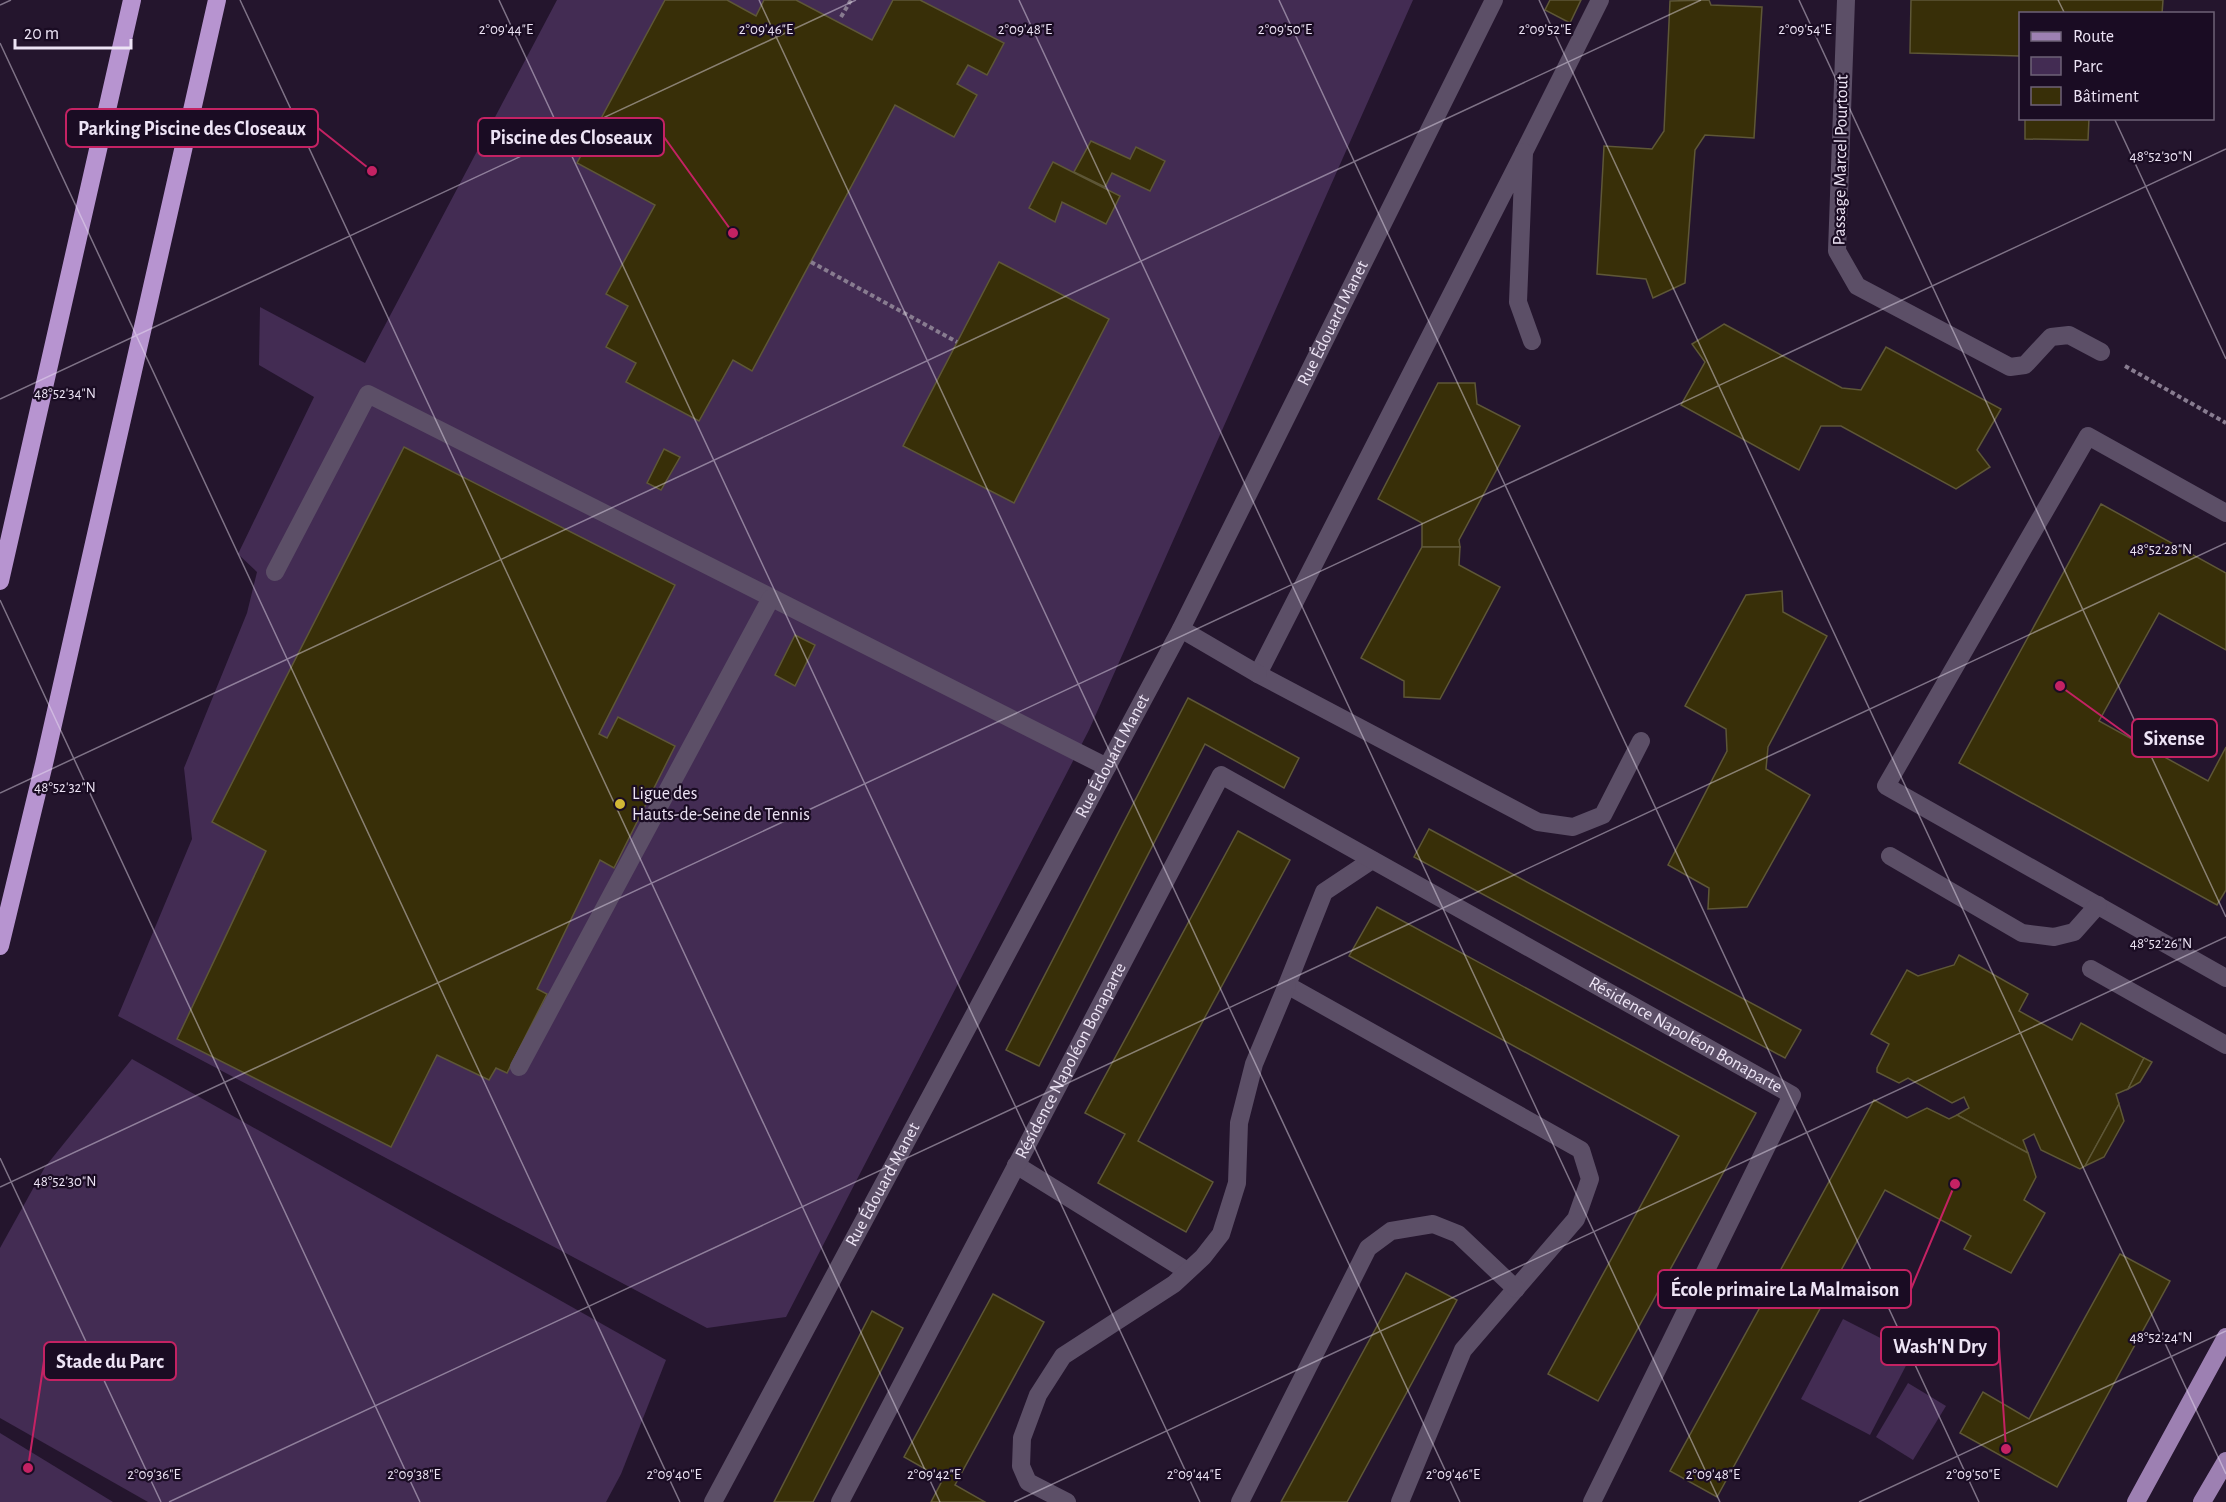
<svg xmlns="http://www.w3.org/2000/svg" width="2226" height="1502" font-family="'Alegreya Sans',sans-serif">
  <rect width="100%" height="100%" fill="#24152d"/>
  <g fill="#432c53">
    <polygon points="557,0 1413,0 1089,730 786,1317 707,1328 118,1016 192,839 184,768 247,613 257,572 238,554 314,397 259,365 260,307 365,363"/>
    <polygon points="132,1059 666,1360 621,1474 606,1502 148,1502 0,1418 0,1248 45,1167"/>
    <polygon points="1843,1319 1912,1354 1870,1435 1801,1399"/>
    <polygon points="1908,1383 1946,1406 1913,1460 1876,1437"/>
    <polygon points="0,1433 113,1502 0,1502"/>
  </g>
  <g fill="#382f08" stroke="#5e5737" stroke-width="1.5">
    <polygon points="665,0 727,0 756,16 764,0 796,0 872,40 893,0 920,0 1004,43 987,75 968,65 957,84 977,95 954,137 895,105 752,371 733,360 699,421 626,382 636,363 606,347 628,306 606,294 655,205 577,163"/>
    <polygon points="1550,0 1581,0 1570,23 1545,10"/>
    <polygon points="1709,0 1711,5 1762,7 1754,138 1705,135 1695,150 1685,283 1653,298 1646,279 1597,274 1604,146 1652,149 1664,131 1670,1"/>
    <polygon points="1911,0 2163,0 2162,14 2020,14 2020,56 1910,53"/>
    <polygon points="2025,118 2089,118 2088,140 2025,139"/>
    <polygon points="1091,141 1130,159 1136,147 1165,161 1150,191 1112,173 1105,187 1074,172"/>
    <polygon points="1053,162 1120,196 1106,224 1062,202 1055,222 1029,208"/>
    <polygon points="999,262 1109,319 1014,503 903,446"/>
    <polygon points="1724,324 1842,388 1861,390 1886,347 2001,409 1977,450 1990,467 1956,489 1841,426 1821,426 1799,470 1681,405 1705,362 1692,344"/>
    <polygon points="1438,383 1475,383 1477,404 1520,426 1459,540 1460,547 1422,547 1422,523 1378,499"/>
    <polygon points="404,447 675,585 599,734 607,738 618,717 675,746 614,868 600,860 537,989 547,994 507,1073 496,1068 489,1080 437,1055 391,1147 177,1039 266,851 212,822"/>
    <polygon points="664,449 680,457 661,490 647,483"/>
    <polygon points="2101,504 2226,573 2226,650 2159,613 2099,721 2208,781 2226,747 2226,890 2217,905 1959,763"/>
    <polygon points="1422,547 1460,547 1459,565 1500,587 1440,699 1404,697 1404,681 1361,658"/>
    <polygon points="1782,591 1783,612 1827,636 1768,747 1766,769 1810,795 1747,907 1708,909 1709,888 1668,865 1727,751 1726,729 1685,706 1746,595"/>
    <polygon points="795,635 815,645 795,686 775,675"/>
    <polygon points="1188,698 1299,758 1284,788 1205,744 1039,1066 1006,1050"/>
    <polygon points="1429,829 1801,1030 1785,1058 1414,857"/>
    <polygon points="1238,831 1290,860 1138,1141 1213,1182 1186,1232 1098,1183 1125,1134 1085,1113"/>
    <polygon points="1377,907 1756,1113 1598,1401 1548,1374 1679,1136 1349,956"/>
    <polygon points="1959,955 2028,994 2019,1011 2072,1040 2081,1023 2144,1058 2128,1089 2116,1094 2119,1104 2085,1166 2080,1169 2041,1150 2034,1134 2023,1140 2028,1153 1957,1115 1969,1108 1964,1097 1952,1103 1908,1078 1899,1083 1877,1072 1877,1068 1889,1044 1871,1034 1907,970 1918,976 1954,965"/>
    <polygon points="2144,1058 2152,1062 2140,1082 2128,1089"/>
    <polygon points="1874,1100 1907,1118 1927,1108 1949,1119 1957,1115 2028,1153 2036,1177 2024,1200 2045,1213 2011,1273 1964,1249 1971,1236 1885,1190 1717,1497 1670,1471"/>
    <polygon points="2119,1104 2124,1121 2104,1157 2085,1166"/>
    <polygon points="2120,1254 2170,1281 2057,1487 1960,1433 1983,1392 2029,1419"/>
    <polygon points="1406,1273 1457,1300 1347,1502 1281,1502"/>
    <polygon points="993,1294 1044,1322 955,1485 985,1502 931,1502 943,1479 904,1457"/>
    <polygon points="872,1311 903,1328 813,1502 774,1502"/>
  </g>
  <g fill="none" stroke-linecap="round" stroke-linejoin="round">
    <g stroke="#887c90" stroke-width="4" stroke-dasharray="4.5 3" stroke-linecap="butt">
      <polyline points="841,17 851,0"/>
      <polyline points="811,262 957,342"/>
      <polyline points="2125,366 2226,423"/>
    </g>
    <g stroke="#5c4f67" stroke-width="18">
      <polyline points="1846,0 1837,251 1857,286 2010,367 2025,365 2051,337 2069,335 2101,352"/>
      <polyline points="1524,152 1600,0"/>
      <polyline points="1532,341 1518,302 1524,152 1258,674 1538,822 1573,827 1603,815 1641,741"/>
      <polyline points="2226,513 2088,436 1886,786 2226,978"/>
      <polyline points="275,572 368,394 1107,767"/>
      <polyline points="1181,629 1258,674"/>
      <polyline points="1890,856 2022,933 2054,937 2074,932 2098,905"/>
      <polyline points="1372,860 1324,892 1287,985 1581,1150 1590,1179 1576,1219 1463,1350 1400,1502"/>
      <polyline points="2091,969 2226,1045"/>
      <polyline points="519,1067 771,598"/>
      <polyline points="1016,1165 1187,1271"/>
      <path id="s1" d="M713 1502 1181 629 1494 0"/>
      <path id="s2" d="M840 1502 1221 775 1792 1095 1592 1502"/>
      <polyline points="1067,1502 1028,1482 1021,1466 1022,1438 1038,1395 1063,1356 1174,1284 1203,1257 1221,1234 1237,1183 1239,1123 1254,1064 1287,985"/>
      <polyline points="1240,1502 1368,1248 1391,1231 1433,1224 1458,1234 1516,1289"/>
    </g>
    <g stroke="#9d80b2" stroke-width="18">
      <polyline points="2136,1502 2226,1337"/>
      <polyline points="2202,1502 2226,1461"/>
    </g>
    <g stroke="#b794d0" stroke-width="18">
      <polyline points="0,581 132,0"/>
      <polyline points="0,946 44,764 217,0"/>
    </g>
  </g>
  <path fill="none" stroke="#ede4f5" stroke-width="1.5" stroke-opacity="0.45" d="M240 0 940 1502M499 0 1200 1502M759 0 1460 1502M1019 0 1720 1502M1279 0 1979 1502M1539 0 2226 1474M1799 0 2226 917M2058 0 2065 14M0 5 11 0M0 43 680 1502M2114 118 2226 359M0 399 856 0M0 600 420 1502M0 793 1701 0M0 1158 161 1502M0 1187 2226 149M169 1502 2226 543M1014 1502 2226 937M1859 1502 2226 1331"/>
  <circle fill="#d2b736" stroke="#1a0c23" stroke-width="2" cx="620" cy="804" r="6"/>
  <g text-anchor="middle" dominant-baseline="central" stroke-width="4.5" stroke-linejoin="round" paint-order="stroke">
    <g font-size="18" fill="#ede4f5" stroke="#1a0c23">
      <text transform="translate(1841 160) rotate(-89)">Passage Marcel Pourtout</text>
      <text stroke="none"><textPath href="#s1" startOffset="1332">Rue Édouard Manet</textPath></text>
      <text stroke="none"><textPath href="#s1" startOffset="846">Rue Édouard Manet</textPath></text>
      <text stroke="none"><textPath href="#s2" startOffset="1353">Résidence Napoléon Bonaparte</textPath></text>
      <text stroke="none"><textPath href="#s2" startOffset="498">Résidence Napoléon Bonaparte</textPath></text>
      <text stroke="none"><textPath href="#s1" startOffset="360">Rue Édouard Manet</textPath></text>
    </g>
    <g font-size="18" fill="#ede4f5" stroke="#1a0c23" text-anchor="start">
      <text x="632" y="794">Ligue des<tspan x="632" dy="21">Hauts-de-Seine de Tennis</tspan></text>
    </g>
  </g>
  <g font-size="15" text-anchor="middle" fill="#ede4f5" stroke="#1a0c23" stroke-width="4.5" stroke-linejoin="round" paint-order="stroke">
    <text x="766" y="34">2°09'46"E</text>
    <text x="1545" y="34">2°09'52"E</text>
    <text x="1805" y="34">2°09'54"E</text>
    <text x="506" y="34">2°09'44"E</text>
    <text x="1025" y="34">2°09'48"E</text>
    <text x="1285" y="34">2°09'50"E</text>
    <text x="2161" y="161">48°52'30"N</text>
    <text x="65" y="398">48°52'34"N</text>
    <text x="2161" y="554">48°52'28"N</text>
    <text x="65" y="792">48°52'32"N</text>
    <text x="2161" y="948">48°52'26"N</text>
    <text x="65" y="1186">48°52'30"N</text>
    <text x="2161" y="1342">48°52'24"N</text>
    <text x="154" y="1479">2°09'36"E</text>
    <text x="414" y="1479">2°09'38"E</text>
    <text x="674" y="1479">2°09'40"E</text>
    <text x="934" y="1479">2°09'42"E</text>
    <text x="1194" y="1479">2°09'44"E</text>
    <text x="1453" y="1479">2°09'46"E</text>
    <text x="1713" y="1479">2°09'48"E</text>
    <text x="1973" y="1479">2°09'50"E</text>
  </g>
  <path fill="none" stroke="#c42263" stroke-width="2" d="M372 171L318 128M733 233L664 137M2060 686L2132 738M1955 1184L1911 1289M2006 1449L1999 1346M28 1468L44 1361"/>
  <g fill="#c42263" stroke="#1a0c23" stroke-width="2">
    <circle cx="372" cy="171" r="6"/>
    <circle cx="733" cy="233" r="6"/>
    <circle cx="2060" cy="686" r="6"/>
    <circle cx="1955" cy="1184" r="6"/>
    <circle cx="2006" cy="1449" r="6"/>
    <circle cx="28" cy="1468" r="6"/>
  </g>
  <g fill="#1a0c23" stroke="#c42263" stroke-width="2">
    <rect x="66" y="109" width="252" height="38" rx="6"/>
    <rect x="478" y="118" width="186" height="38" rx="6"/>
    <rect x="2132" y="719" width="85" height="38" rx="6"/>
    <rect x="1658" y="1270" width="253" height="38" rx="6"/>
    <rect x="1881" y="1327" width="118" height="38" rx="6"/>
    <rect x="44" y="1342" width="132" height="38" rx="6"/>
  </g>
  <g font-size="20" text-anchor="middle" font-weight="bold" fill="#ede4f5">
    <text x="192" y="135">Parking Piscine des Closeaux</text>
    <text x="571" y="144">Piscine des Closeaux</text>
    <text x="2174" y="745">Sixense</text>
    <text x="1785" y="1296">École primaire La Malmaison</text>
    <text x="1940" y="1353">Wash'N Dry</text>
    <text x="110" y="1368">Stade du Parc</text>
  </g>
  <rect x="2019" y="12" width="195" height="108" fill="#1a0c23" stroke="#6e6277" stroke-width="1.5"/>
  <rect x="2031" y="32" width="30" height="9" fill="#9d80b2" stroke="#6e6277" stroke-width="1.5"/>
  <text x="2073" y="42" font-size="18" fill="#ede4f5">Route</text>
  <rect x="2031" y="57" width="30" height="18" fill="#432c53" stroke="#6e6277" stroke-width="1.5"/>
  <text x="2073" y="72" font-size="18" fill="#ede4f5">Parc</text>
  <rect x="2031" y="87" width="30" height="18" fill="#382f08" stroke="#6e6277" stroke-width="1.5"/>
  <text x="2073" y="102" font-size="18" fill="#ede4f5">Bâtiment</text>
  <path d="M15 39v9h116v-9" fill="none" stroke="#ede4f5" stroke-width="3"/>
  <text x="24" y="39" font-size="18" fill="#ede4f5" stroke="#1a0c23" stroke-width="4.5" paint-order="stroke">20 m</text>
</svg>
